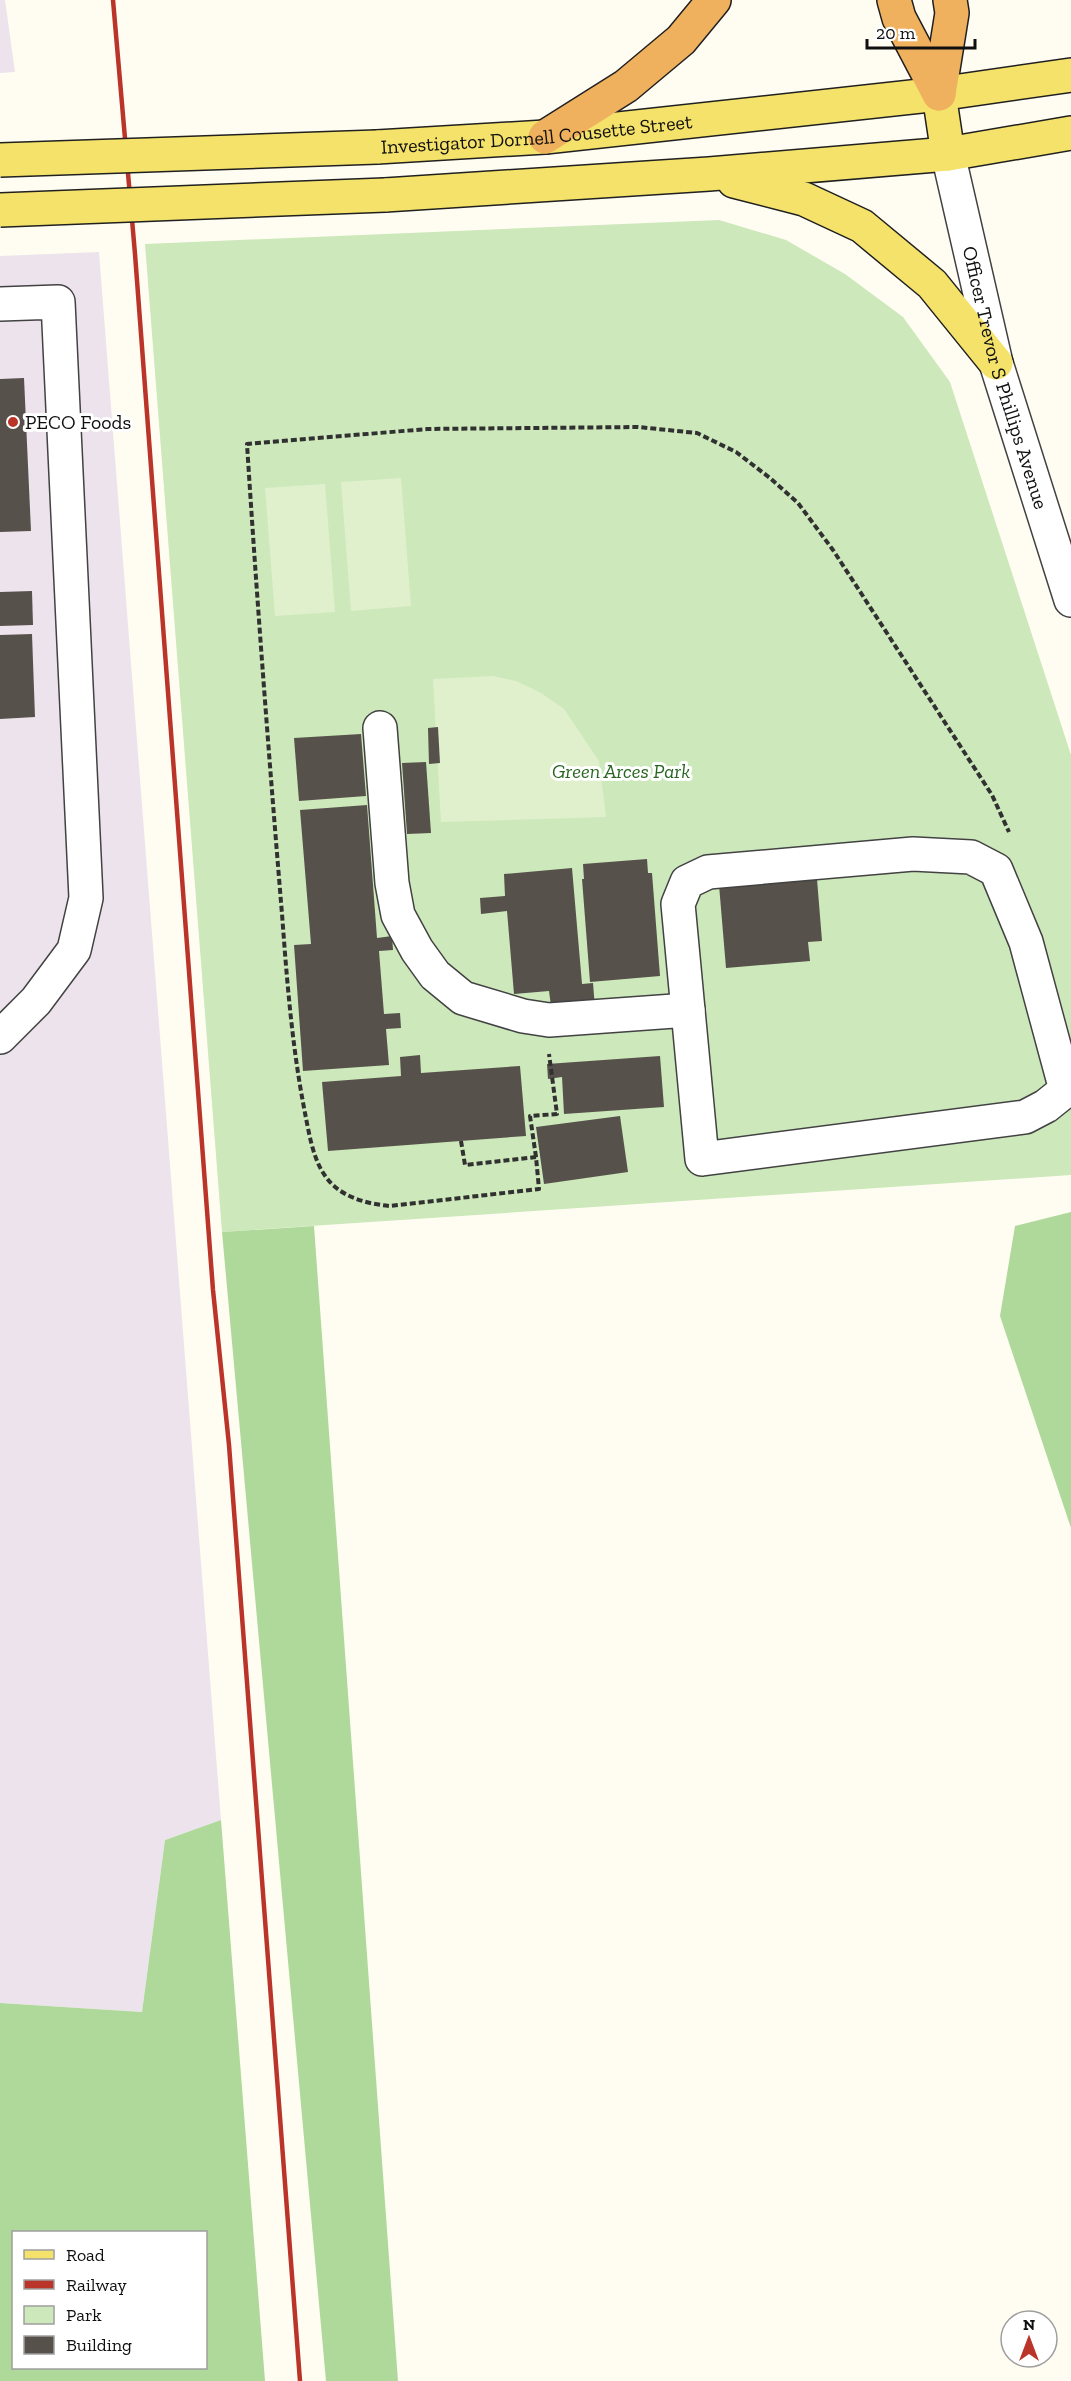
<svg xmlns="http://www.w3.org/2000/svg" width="1071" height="2381" font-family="'Zilla Slab',serif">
  <rect width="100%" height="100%" fill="#fffdf1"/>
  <g fill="#ede3ed">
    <polygon points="0,0 5,0 15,72 0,73"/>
    <polygon points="99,252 221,1820 165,1840 142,2012 0,2003 0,256"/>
  </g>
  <polygon fill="#cde8bb" points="719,220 786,240 845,274 903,317 950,382 1071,755 1071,1175 222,1232 145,244"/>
  <g fill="#afd99b" fill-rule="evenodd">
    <polygon points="1071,1212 1071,1528 1000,1316 1015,1226"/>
    <polygon points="314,1226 398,2381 326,2381 222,1232"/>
    <path d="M221 1820 265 2381H0V2003L142 2012 165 1840ZM206 2232V2368H14V2232Z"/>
  </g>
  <g fill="#e0f0cc">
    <polygon points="401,478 411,606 351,611 341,482"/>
    <polygon points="325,484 335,612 275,616 265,488"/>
    <polygon points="493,676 516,681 541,693 564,709 599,761 606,817 441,822 433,679"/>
  </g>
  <g fill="#57514b">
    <polygon points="24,378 31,531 0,532 0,379"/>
    <polygon points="32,591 33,625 0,626 0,592"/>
    <polygon points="32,634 35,717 0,719 0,635"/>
    <polygon points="438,727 440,763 429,764 428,728"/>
    <polygon points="361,734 366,796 299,801 294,738"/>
    <polygon points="426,762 431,833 407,834 402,763"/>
    <polygon points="367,805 377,938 392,936 393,950 379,951 384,1014 400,1013 401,1028 386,1029 389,1065 303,1071 294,945 311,944 300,810"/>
    <polygon points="647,859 648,873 652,873 660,976 590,982 582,879 584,879 583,864"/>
    <polygon points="572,868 582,984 593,983 595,1008 551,1006 549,991 514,994 507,911 481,914 480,898 505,896 504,874"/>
    <polygon points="817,879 822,941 808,942 810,961 726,968 719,885"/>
    <polygon points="420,1055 421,1073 520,1066 526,1136 328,1151 322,1082 401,1076 400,1057"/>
    <polygon points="660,1056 664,1107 564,1114 562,1077 548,1079 547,1064"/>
    <polygon points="620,1116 628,1172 544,1184 536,1127"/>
  </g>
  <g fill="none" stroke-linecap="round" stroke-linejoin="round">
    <defs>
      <g id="minor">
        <path id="s1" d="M948 154 996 363 1071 600"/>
        <polyline points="0,304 58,302 86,898 74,950 36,1001 0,1037"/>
        <polyline points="380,728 392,883 398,915 417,950 435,975 463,998 523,1016 549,1020 688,1010"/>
        <polyline points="1066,1090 1026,942 996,870 971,857 913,854 708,872 687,882 678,904 702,1159 1025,1117 1046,1106 1066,1090 1071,1089"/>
      </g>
      <g id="major">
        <polyline points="939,94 948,154"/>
        <path id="s2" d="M377 147 545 137 939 94 1071 75"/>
        <polyline points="734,181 804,199 862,226 932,284 996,363"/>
        <polyline points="385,195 709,174 948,154 1071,133"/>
      </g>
      <g id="highway">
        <polyline points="894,0 899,18 939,94"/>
        <polyline points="939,94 952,13 950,0"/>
        <polyline points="545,137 626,86 681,40 714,0"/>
      </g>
    </defs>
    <use href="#minor" stroke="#424242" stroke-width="36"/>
    <use href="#major" stroke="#202020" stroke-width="36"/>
    <use href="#highway" stroke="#202020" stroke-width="36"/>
    <g stroke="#313131" stroke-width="4" stroke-dasharray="6 3" stroke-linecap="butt">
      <path d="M461 1141 465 1165 536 1157 539 1189 390 1206C367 1204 340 1197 326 1177 313 1160 309 1133 305 1113 292 1047 287 981 282 914 269 758 257 601 247 444L427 429 638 427 697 433 736 452 770 478 798 503 833 550 992 795 1009 832"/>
      <polyline points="536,1157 530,1116 557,1114 549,1054"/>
    </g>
    <use href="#minor" stroke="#fff" stroke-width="33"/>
    <use href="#major" stroke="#f4e26b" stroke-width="33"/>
    <use href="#highway" stroke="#f0b15e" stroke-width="33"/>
    <polyline stroke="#bb342a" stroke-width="4.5" points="113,0 135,254 213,1290 229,1445 300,2381"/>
    <defs>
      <g id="major-bridge">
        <polyline points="0,160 377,147"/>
        <polyline points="0,210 385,195"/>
      </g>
    </defs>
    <use href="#major-bridge" stroke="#202020" stroke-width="36" stroke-linecap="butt"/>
    <use href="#major-bridge" stroke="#f4e26b" stroke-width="33"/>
  </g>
  <circle fill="#bb342a" stroke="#fff" stroke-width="2" cx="13" cy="422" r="6"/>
  <g text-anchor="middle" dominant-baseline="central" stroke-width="6" stroke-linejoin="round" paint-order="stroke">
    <g font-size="20" fill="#0f0f0f" stroke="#fff">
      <text stroke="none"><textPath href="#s2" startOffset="160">Investigator Dornell Cousette Street</textPath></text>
      <text stroke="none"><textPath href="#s1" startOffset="231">Officer Trevor S Phillips Avenue</textPath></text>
    </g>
    <g font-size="20" fill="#0f0f0f" stroke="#fff" text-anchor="start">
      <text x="25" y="422">PECO Foods</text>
    </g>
    <g font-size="20" font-style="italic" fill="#276520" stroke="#fff">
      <text x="621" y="771">Green Arces Park</text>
    </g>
  </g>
  <rect x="12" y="2231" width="195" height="138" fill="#ffffff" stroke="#9f9f9f" stroke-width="1.5"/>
  <rect x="24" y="2250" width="30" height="9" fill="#f4e26b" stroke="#9f9f9f" stroke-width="1.5"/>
  <text x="66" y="2261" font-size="18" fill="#0f0f0f">Road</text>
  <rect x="24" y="2280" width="30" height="9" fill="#bb342a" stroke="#9f9f9f" stroke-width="1.5"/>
  <text x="66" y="2291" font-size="18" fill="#0f0f0f">Railway</text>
  <rect x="24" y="2306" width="30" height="18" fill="#cde8bb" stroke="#9f9f9f" stroke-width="1.5"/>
  <text x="66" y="2321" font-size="18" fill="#0f0f0f">Park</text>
  <rect x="24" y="2336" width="30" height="18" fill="#57514b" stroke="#9f9f9f" stroke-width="1.5"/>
  <text x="66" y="2351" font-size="18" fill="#0f0f0f">Building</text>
  <g transform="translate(1029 2339)"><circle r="28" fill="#ffffff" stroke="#9f9f9f" stroke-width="1.5"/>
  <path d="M0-4.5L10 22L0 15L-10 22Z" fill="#bb342a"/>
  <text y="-9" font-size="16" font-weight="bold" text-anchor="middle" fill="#0f0f0f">N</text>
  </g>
  <path d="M867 39v9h108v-9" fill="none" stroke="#0f0f0f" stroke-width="3"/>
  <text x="876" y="39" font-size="18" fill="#0f0f0f" stroke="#ffffff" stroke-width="4.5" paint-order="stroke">20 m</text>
</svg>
